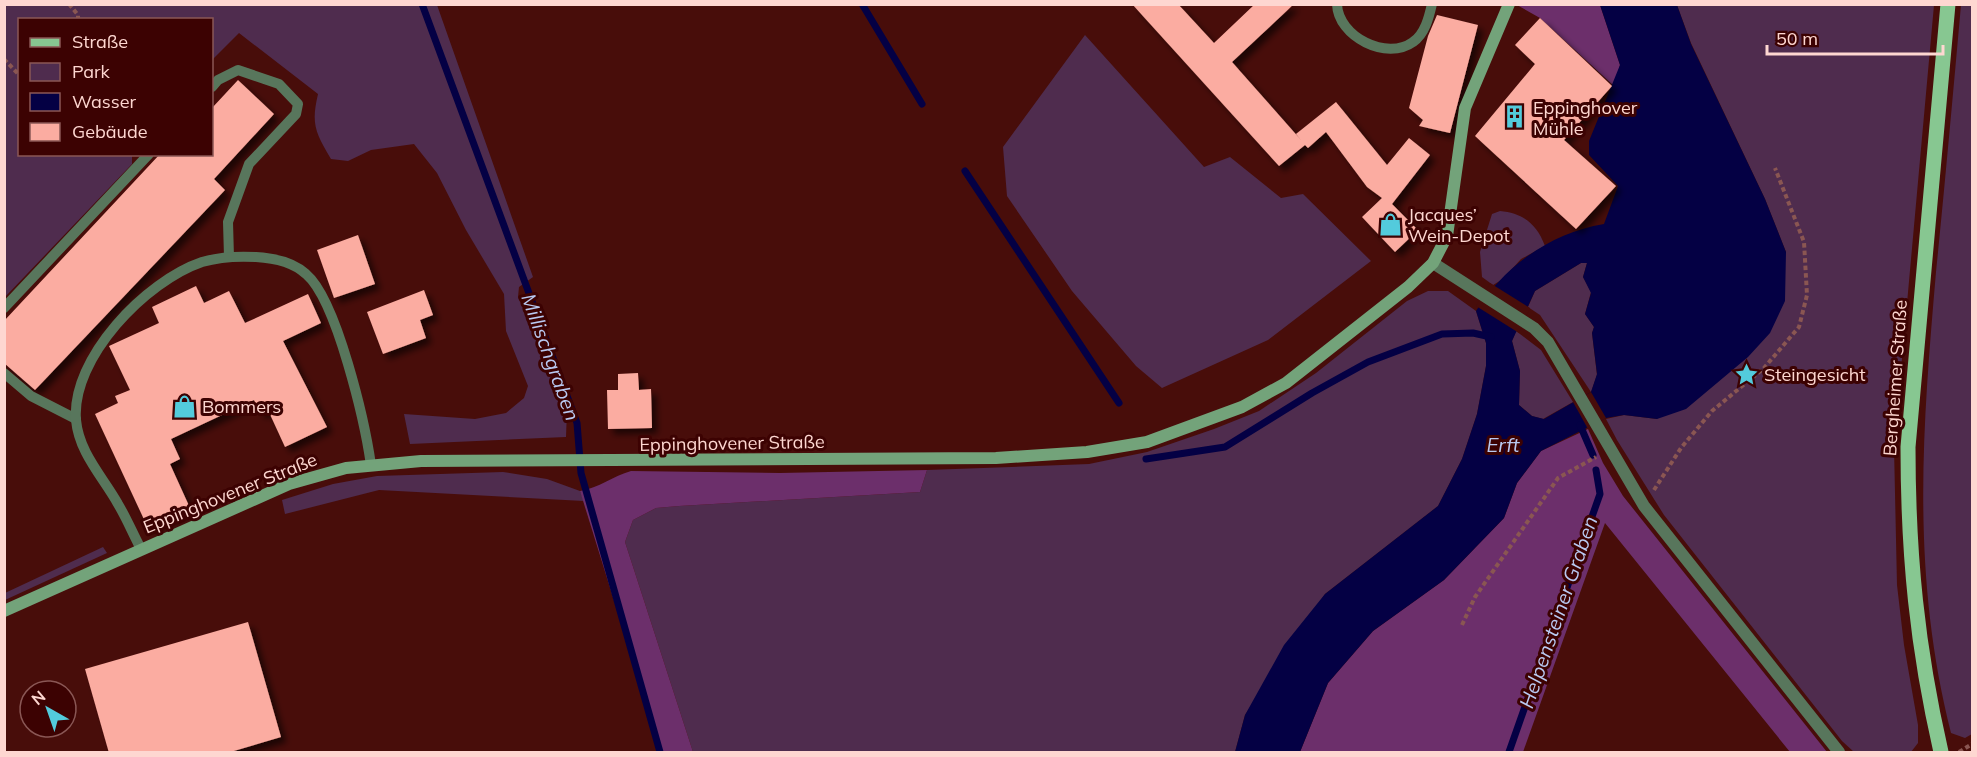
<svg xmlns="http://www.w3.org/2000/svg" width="1977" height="757" font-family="Mulish,sans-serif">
  <defs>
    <filter id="shadow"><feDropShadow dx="5.5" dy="5.5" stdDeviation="3" flood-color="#0009"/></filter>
  </defs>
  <rect width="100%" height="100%" fill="#480d0a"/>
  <g fill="#4f2c4e">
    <path d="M5 4 437 5 533 277 519 287 518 297 567 410 566 437 410 444 404 414 475 419 506 413 524 398 528 386 506 331 504 294 466 230 437 173 414 144 371 150 348 161 331 159C315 132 311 124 318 94L239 33 212 60V20H20V154L132 155V164L5 297Z"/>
    <path d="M1972 4V734L1965 738 1951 733C1911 573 1922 434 1936 272 1945 183 1953 94 1961 5Z"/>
    <polygon points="1677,5 1934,5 1894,447 1897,585 1904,645 1918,725 1918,743 1911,752 1854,752 1842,741 1664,515 1617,440 1606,419 1624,415 1657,419 1786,252 1765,199 1691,43"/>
    <polygon points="1085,35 1204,167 1230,157 1281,198 1303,194 1371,261 1268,340 1162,388 1136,366 1072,291 1007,196 1003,147"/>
    <path d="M1500 211C1523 213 1537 224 1545 246L1521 259 1503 279 1493 285 1482 277 1480 252 1492 214Z"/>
    <polygon points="1581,263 1587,263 1583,277 1591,292 1585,314 1594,327 1592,333 1597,375 1591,392 1540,315 1528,307 1535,291"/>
    <polygon points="1428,291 1448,291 1476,311 1486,343 1486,366 1477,414 1462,459 1438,506 1325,594 1245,715 1235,752 693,752 625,542 633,520 656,508 679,506 920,492 927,470 1089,464 1147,452 1214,429 1259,411 1316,373 1407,301"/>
    <polygon points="1516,331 1541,350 1573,402 1543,419 1532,416 1519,405 1520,371 1512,341"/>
    <polygon points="503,472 547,479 580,491 584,501 379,490 285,514 282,500 333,484 377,476"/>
    <polygon points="103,547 107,553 5,600 5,593"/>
  </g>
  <g fill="#6c2f6b">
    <polygon points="1517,5 1600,5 1620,65 1614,86 1540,18"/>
    <polygon points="1588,429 1603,463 1623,496 1827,752 1790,752 1605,523 1523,752 1300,752 1328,683 1373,631 1444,580 1504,518 1517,483 1541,451"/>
    <path d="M927 470 920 492 679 506 656 508 633 520 625 542 693 752H661L580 491C599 488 613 476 631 471L780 473Z"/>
  </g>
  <path fill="#040044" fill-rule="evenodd" d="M1600 5H1677L1691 44 1765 199 1786 252 1785 301 1770 333 1748 357 1686 409 1657 419 1624 415 1606 418 1541 451 1517 483 1504 518 1444 580 1373 631 1328 683 1300 752H1235L1245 715 1284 645 1325 594 1438 506 1462 459 1477 414 1486 366V343L1476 311C1505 266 1550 233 1604 224L1618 186 1589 155V141L1620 65ZM1581 263H1587L1583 277 1591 293 1585 314 1594 327 1592 333 1597 374 1591 392 1544 419 1532 416 1519 405 1520 371 1512 341 1535 291Z"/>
  <g fill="#480d0a">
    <polygon points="1490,283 1530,308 1519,333 1476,306"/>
    <polygon points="1591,392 1606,418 1588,429 1573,402"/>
  </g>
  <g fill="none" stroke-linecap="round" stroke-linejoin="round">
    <g stroke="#040044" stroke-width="7">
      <polyline points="422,4 577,423 581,473 660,752"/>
      <polyline points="862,4 922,104"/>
      <polyline points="965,171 1119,403"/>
      <polyline points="1580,425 1593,455"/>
      <polyline points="1146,459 1225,447 1312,393 1368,362 1442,334 1473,333 1491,337"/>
      <polyline points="1509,752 1600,494 1596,470"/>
    </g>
  </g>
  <g fill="#fbaca1" filter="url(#shadow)">
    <polygon points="1132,4 1178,4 1214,43 1255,4 1294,4 1232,62 1301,140 1296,134 1336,102 1387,165 1409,138 1430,155 1392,204 1418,230 1395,252 1362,217 1382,198 1367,187 1326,132 1308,148 1305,145 1279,166"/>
    <polygon points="1437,15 1478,25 1450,133 1419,126 1423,120 1409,108 1428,36"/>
    <polygon points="1540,18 1612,86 1564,140 1616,186 1576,229 1475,136 1535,64 1515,45"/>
    <polygon points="238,80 274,114 214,179 225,190 35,390 4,363 4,321 160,154 212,154 212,108"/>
    <polygon points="358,235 375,284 334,298 317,250"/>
    <polygon points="196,286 204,303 229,291 245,323 308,294 321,323 283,341 327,427 285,447 268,410 260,413 254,400 171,439 180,459 170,464 190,508 148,528 95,414 118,403 115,396 130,390 109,346 159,323 152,307"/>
    <polygon points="424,290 433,315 420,320 426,338 383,354 367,312"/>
    <polygon points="638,373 639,390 651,389 652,428 608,429 607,390 618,390 618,374"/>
    <polygon points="248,622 281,737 227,753 109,753 85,669"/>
  </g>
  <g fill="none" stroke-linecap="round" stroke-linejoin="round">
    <g stroke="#8a5652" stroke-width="4" stroke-dasharray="4.5 3" stroke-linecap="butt">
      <polyline points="69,4 78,15 78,20"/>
      <polyline points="4,59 20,76"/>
      <polyline points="1654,490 1681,448 1712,411 1764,368 1799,327 1807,295 1804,242 1775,168"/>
      <polyline points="1462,625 1475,597 1558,478 1596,457"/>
      <polyline points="1959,752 1972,744"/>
    </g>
    <g stroke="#58765c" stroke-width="10">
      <path d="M1337 4C1338 37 1387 61 1413 42 1425 34 1429 17 1432 4"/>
      <polyline points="212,87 218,80 238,70 279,84 298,104 296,114 249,164 228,222 229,257"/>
      <polyline points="4,308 149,154"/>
      <polyline points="4,373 31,396 76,419"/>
      <path d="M141 549C133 534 127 519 118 504 103 477 79 453 76 420 71 358 146 281 202 262 219 257 238 256 256 257 273 258 293 262 306 274 337 300 365 423 371 465"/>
    </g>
    <polyline stroke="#58765c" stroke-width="12" points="1433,263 1534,328 1548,342 1644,506 1839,752"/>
    <polyline stroke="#73a37a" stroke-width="12" points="4,611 289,484 346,468 421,461 996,458 1087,452 1147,442 1242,407 1286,383 1408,287 1433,263 1447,236 1465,108 1509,4"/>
    <path stroke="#87c791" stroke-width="15" d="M1941 752C1917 647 1908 555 1908 447L1948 4"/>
  </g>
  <defs>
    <symbol id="building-bare" viewBox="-9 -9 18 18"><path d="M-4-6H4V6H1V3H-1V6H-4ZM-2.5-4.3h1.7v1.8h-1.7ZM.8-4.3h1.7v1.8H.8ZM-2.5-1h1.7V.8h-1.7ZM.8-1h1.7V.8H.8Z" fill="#53cbdc" stroke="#3c0202" stroke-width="2.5" paint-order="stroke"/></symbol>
    <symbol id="shop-bare" viewBox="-9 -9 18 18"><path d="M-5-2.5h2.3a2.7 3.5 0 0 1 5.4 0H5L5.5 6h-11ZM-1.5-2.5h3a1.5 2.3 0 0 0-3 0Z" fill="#53cbdc" stroke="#3c0202" stroke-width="2.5" paint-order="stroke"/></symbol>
    <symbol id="sight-bare" viewBox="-9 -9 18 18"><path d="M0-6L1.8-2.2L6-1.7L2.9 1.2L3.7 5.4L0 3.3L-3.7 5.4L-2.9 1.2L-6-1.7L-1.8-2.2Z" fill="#53cbdc" stroke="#3c0202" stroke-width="2.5" paint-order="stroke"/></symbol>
  </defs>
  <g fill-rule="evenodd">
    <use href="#building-bare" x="1498" y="100" width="33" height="33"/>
    <use href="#shop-bare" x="1374" y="208" width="33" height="33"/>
    <use href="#sight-bare" x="1730" y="358" width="33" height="33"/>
    <use href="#shop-bare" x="168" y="390" width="33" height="33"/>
  </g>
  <g text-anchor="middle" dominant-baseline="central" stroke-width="6" stroke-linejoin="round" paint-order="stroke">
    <g font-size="18" fill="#fed7d1" stroke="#3c0202" text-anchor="start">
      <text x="1533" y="107">Eppinghover<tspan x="1533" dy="21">Mühle</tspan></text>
      <text x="1408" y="214">Jacques’<tspan x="1408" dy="21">Wein-Depot</tspan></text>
      <text x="1764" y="374">Steingesicht</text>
      <text x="202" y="406">Bommers</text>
    </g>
    <g font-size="18" fill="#fed7d1" stroke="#3c0202">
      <text transform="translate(1895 378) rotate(-86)">Bergheimer Straße</text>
      <text transform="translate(732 443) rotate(-1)">Eppinghovener Straße</text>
      <text transform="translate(230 493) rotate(-22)">Eppinghovener Straße</text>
    </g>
    <g font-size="20" font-style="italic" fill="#b9c9f1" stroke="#3c0202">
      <text transform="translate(551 357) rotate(70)">Millischgraben</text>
      <text x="1503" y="444">Erft</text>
      <text transform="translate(1558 612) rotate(-71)">Helpensteiner Graben</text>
    </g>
  </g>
  <rect width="1977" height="757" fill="none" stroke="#fed7d1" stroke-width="12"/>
  <rect x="18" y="18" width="195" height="138" fill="#3c0202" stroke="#8a5755" stroke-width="1.5"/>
  <rect x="30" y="38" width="30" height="9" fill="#87c791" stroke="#8a5755" stroke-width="1.5"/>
  <text x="72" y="48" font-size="18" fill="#fed7d1">Straße</text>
  <rect x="30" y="63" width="30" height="18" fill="#4f2c4e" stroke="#8a5755" stroke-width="1.5"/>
  <text x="72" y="78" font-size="18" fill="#fed7d1">Park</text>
  <rect x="30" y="93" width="30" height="18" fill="#040044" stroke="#8a5755" stroke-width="1.5"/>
  <text x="72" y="108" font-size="18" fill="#fed7d1">Wasser</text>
  <rect x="30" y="123" width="30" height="18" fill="#fbaca1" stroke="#8a5755" stroke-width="1.5"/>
  <text x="72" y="138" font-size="18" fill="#fed7d1">Gebäude</text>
  <g transform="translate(48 709) rotate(320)"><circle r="28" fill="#3c0202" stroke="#8a5755" stroke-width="1.5"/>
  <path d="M0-4.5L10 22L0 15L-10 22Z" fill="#53cbdc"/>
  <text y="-9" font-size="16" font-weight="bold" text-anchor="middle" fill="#fed7d1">N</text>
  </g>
  <path d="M1767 45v9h176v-9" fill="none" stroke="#fed7d1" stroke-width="3"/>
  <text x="1776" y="45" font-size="18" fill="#fed7d1" stroke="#3c0202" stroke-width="4.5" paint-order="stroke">50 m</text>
</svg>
